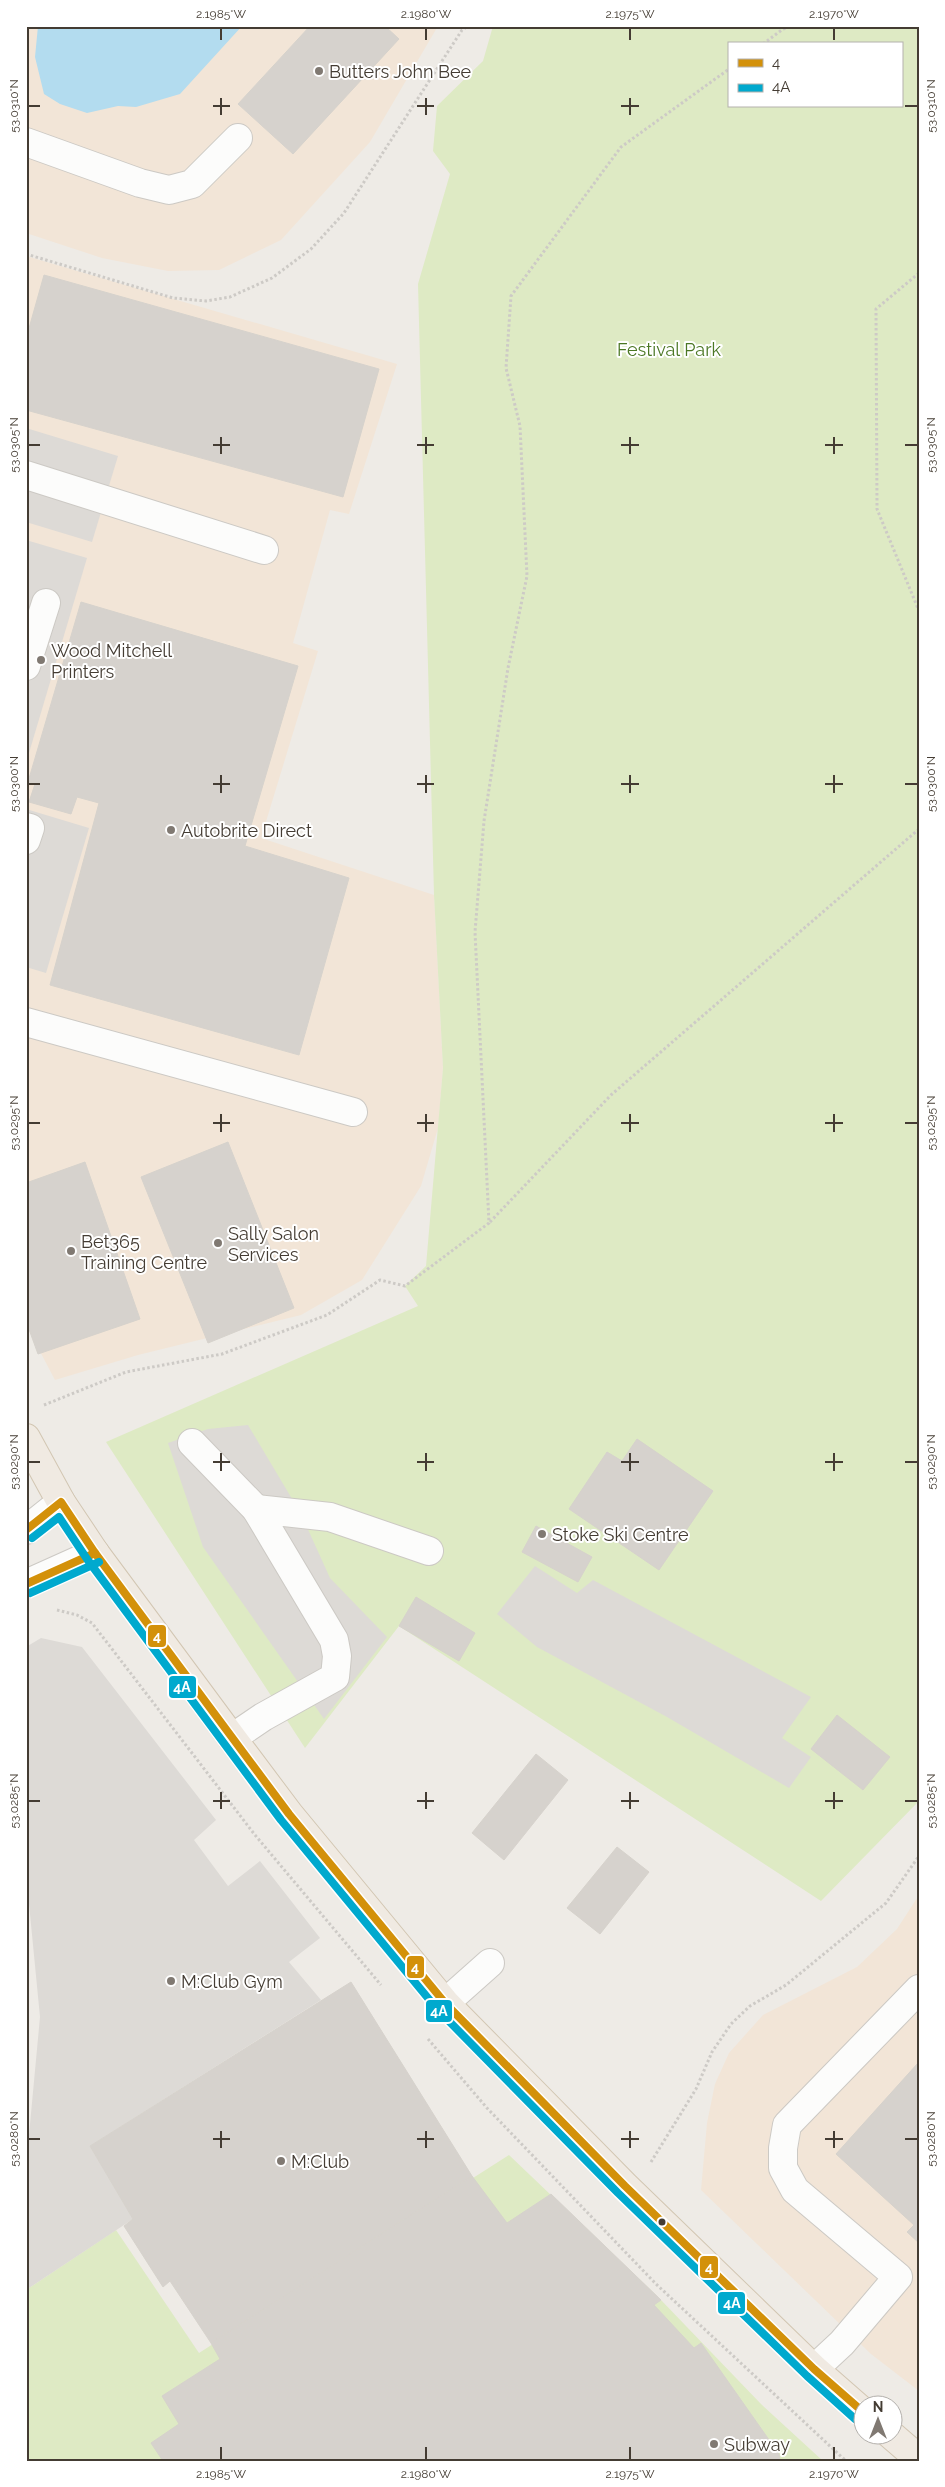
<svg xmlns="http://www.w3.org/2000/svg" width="945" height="2487" font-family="Raleway,sans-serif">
  <rect width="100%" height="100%" fill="#eeebe6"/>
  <g fill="#f2e5d7">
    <polygon points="26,26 438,26 370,142 281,240 219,270 168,271 102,258 26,233"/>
    <polygon points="26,256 397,364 349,514 330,510 293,643 318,651 261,838 434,895 443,1068 438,1128 421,1186 362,1280 301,1315 138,1355 55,1380 26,1325"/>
    <polygon points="919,1895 919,2391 871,2354 701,2190 707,2123 715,2084 729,2053 763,2015 857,1967 897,1929"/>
  </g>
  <g fill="#deeac4" fill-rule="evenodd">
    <path d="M493 26H919V1801L821 1901 399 1626 305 1748 106 1442 418 1306 405 1286 426 1266 443 1068 434 895 418 284 450 174 433 151 437 106 483 61ZM729 44H901V106H729Z"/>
    <polygon points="509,2155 661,2300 761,2404 823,2461 29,2461 26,2452 26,2290 116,2230 199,2353"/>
  </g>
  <g fill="#dddad6">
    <polygon points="26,428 118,456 92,542 26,522"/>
    <polygon points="26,540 87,558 26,763"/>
    <polygon points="26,809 89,828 46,973 26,967"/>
    <polygon points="248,1425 301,1514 330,1578 387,1637 324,1719 203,1547 168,1443 208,1429"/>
    <polygon points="535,1566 577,1593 593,1580 811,1697 782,1738 811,1757 789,1788 667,1717 537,1647 497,1614"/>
    <polygon points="41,1638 82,1647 216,1820 194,1840 228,1886 260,1861 320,1938 289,1962 321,2000 90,2146 133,2219 26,2290 26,2167 40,2017 26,1873 26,1647"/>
  </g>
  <polygon fill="#b3dcef" points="38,26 242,26 180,94 136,107 118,106 87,113 60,104 44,94 35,57"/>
  <g fill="#d6d2cd" stroke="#d6d2cc">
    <polygon points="310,26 385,26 399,39 293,154 238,104"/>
    <polygon points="44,275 379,369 343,497 26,410 26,339"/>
    <polygon points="81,602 298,666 245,846 349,878 299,1055 50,985 99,803 77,797 71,814 29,802 35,784 28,782"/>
    <polygon points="228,1142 294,1308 208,1343 141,1177"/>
    <polygon points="85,1162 140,1319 38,1354 26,1321 26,1183"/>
    <polygon points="637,1439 713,1491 659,1570 569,1509 607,1452 622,1461"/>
    <polygon points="536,1526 592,1557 578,1582 522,1552"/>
    <polygon points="416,1597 475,1633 459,1661 399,1626"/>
    <polygon points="837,1715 890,1757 863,1790 811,1749"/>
    <polygon points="536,1754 568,1780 504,1860 472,1833"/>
    <polygon points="617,1847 649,1872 600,1934 567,1908"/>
    <polygon points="351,1982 472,2176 211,2343 170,2281 163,2287 124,2226 133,2219 90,2146"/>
    <polygon points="918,2063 919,2063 919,2243 907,2232 914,2225 836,2154"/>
    <polygon points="472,2176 507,2223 551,2194 661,2300 654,2305 694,2348 701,2343 779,2454 780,2461 163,2461 151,2443 179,2424 162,2396 220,2359 211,2343"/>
  </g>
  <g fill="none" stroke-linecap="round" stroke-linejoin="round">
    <defs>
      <g id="minor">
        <polyline points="26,142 140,183 169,190 192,184 238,138"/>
        <polyline points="26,475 264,550"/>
        <polyline points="26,666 46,603"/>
        <polyline points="26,827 30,828 26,840"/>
        <polyline points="26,1022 353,1112"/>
        <polyline points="192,1443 256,1509"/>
        <polyline points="26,1530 61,1502"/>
        <polyline points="26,1584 95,1553"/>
        <polyline points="232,1738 263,1717 335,1677 337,1656 334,1640 256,1509 330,1517 429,1551"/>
        <polyline points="445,2003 490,1963"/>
        <polyline points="814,2369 842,2343 898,2277 795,2190 783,2168 783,2148 787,2125 919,1989"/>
      </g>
      <g id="major">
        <polyline points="26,1438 61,1502 95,1553 232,1738 289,1814 445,2003 625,2186 814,2369 862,2411"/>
        <polyline points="890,2434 919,2459"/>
      </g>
    </defs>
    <use href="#minor" stroke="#ccc9c4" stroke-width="30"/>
    <use href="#major" stroke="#d2c6b2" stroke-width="30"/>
    <g stroke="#cdcac6" stroke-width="3" stroke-dasharray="2.5 2.5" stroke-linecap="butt">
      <polyline points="763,44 783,29 793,26"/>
      <polyline points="26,254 173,298 206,301 230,297 272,278 311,249 344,213 462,30 468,26"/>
      <polyline points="919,273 876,309 877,509 919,611"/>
      <polyline points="490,1222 611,1095 919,829"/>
      <polyline points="44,1405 126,1372 222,1354 327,1315 380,1280 405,1286 489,1223 475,932 484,821 508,668 527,576 520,426 506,368 511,296 621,147 729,69"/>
      <polyline points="57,1610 77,1615 92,1623 255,1835 381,1985"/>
      <polyline points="428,2039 487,2108 656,2284 846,2461"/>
      <polyline points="651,2162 696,2089 712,2052 731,2024 750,2006 786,1985 886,1903 919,1856"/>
    </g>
    <use href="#minor" stroke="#fcfcfb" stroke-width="28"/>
    <use href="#major" stroke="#f0eae2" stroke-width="28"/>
    <defs>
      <g id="bus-1">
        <polyline points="26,1530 61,1502 95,1553 289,1814 445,2003 625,2186 814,2369 862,2411"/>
        <polyline points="26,1584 95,1553"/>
      </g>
      <g id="bus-2">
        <polyline points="32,1538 59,1517 87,1559 281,1820 437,2009 618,2193 807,2376 855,2419"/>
        <polyline points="30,1593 99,1562"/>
      </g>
    </defs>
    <use href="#bus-1" stroke="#fff" stroke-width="11"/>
    <use href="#bus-2" stroke="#fff" stroke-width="11"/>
    <use href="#bus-1" stroke="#d3910a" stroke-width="8"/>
    <use href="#bus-2" stroke="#00a9ce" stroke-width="8"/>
  </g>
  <path fill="none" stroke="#443c33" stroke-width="2" d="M221 28V40M426 28V40M630 28V40M834 28V40M221 98V115M426 98V115M630 98V115M28 106H40M213 106H230M417 106H434M621 106H639M905 106H918M221 437V454M426 437V454M630 437V454M834 437V454M28 445H40M213 445H230M417 445H434M621 445H639M825 445H843M905 445H918M221 775V793M426 775V793M630 775V793M834 775V793M28 784H40M213 784H230M417 784H434M621 784H639M825 784H843M905 784H918M221 1114V1132M426 1114V1132M630 1114V1132M834 1114V1132M28 1123H40M213 1123H230M417 1123H434M621 1123H639M825 1123H843M905 1123H918M221 1453V1471M426 1453V1471M630 1453V1471M834 1453V1471M28 1462H40M213 1462H230M417 1462H434M621 1462H639M825 1462H843M905 1462H918M221 1792V1809M426 1792V1809M630 1792V1809M834 1792V1809M28 1801H40M213 1801H230M417 1801H434M621 1801H639M825 1801H843M905 1801H918M221 2131V2148M426 2131V2148M630 2131V2148M834 2131V2148M28 2139H40M213 2139H230M417 2139H434M621 2139H639M825 2139H843M905 2139H918M221 2447V2460M426 2447V2460M630 2447V2460M834 2447V2460"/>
  <g fill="#807972" stroke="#fff" stroke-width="2">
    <circle cx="319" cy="71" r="5"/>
    <circle cx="41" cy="660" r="5"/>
    <circle cx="171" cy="830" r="5"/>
    <circle cx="218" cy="1243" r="5"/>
    <circle cx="71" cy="1251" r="5"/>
    <circle cx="542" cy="1534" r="5"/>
    <circle cx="171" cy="1981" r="5"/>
    <circle cx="281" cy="2161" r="5"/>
    <circle cx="714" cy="2444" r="5"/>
  </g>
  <circle fill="#443c33" stroke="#fff" stroke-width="2" cx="662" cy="2222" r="4.5"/>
  <g text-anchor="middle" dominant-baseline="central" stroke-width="4" stroke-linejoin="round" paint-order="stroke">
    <g font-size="18" fill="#443c33" stroke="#fff" text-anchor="start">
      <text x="329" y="71">Butters John Bee</text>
      <text x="51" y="650">Wood Mitchell<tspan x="51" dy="21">Printers</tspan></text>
      <text x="181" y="830">Autobrite Direct</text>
      <text x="228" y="1233">Sally Salon<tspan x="228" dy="21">Services</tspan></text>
      <text x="81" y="1241">Bet365<tspan x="81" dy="21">Training Centre</tspan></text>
      <text x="552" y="1534">Stoke Ski Centre</text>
      <text x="181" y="1981">M:Club Gym</text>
      <text x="291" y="2161">M:Club</text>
      <text x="724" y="2444">Subway</text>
    </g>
    <g font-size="18" fill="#4b7724" stroke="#fff">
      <text x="669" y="349">Festival Park</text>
    </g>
  </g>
  <g stroke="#fff" stroke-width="2">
    <rect x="147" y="1624" width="20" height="24" rx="5" fill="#d3910a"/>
    <rect x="168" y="1675" width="29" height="24" rx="5" fill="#00a9ce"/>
    <rect x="406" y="1955" width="19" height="24" rx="5" fill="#d3910a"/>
    <rect x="425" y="1999" width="28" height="24" rx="5" fill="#00a9ce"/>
    <rect x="699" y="2255" width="20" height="24" rx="5" fill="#d3910a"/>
    <rect x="717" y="2291" width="29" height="24" rx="5" fill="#00a9ce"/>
  </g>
  <g font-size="14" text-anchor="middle" font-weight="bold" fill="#fff">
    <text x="157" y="1641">4</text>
    <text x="182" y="1692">4A</text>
    <text x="415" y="1972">4</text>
    <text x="439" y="2016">4A</text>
    <text x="709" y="2272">4</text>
    <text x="732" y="2308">4A</text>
  </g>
  <rect width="945" height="2487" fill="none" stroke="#ffffff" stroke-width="55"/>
  <rect x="728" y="42" width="175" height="65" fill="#ffffff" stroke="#b4b1ad"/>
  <rect x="738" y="59" width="25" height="8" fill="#d3910a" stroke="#b4b1ad"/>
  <text x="772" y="68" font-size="15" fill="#443c33">4</text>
  <rect x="738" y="84" width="25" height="8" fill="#00a9ce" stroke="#b4b1ad"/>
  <text x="772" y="92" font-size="15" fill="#443c33">4A</text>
  <g transform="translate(878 2420)"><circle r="24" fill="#ffffff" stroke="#b4b1ad"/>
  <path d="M0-4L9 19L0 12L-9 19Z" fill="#807972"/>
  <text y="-8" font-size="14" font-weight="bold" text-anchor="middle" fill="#443c33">N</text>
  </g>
  <rect x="28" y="28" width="890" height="2432" fill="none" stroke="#443c33" stroke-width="2"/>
  <g font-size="12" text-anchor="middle" fill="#443c33">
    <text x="221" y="18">2.1985°W</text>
    <text x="426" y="18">2.1980°W</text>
    <text x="630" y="18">2.1975°W</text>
    <text x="834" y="18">2.1970°W</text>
    <text transform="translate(14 106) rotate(-90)" y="4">53.0310°N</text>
    <text transform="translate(931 106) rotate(-90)" y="4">53.0310°N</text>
    <text transform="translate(14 445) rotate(-90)" y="4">53.0305°N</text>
    <text transform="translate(931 445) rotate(-90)" y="4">53.0305°N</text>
    <text transform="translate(14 784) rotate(-90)" y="4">53.0300°N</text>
    <text transform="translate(931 784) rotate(-90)" y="4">53.0300°N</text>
    <text transform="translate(14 1123) rotate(-90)" y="4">53.0295°N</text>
    <text transform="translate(931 1123) rotate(-90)" y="4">53.0295°N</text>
    <text transform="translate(14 1462) rotate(-90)" y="4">53.0290°N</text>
    <text transform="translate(931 1462) rotate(-90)" y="4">53.0290°N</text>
    <text transform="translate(14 1801) rotate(-90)" y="4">53.0285°N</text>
    <text transform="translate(931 1801) rotate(-90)" y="4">53.0285°N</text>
    <text transform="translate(14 2139) rotate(-90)" y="4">53.0280°N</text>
    <text transform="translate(931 2139) rotate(-90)" y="4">53.0280°N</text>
    <text x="221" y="2478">2.1985°W</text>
    <text x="426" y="2478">2.1980°W</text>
    <text x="630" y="2478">2.1975°W</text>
    <text x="834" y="2478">2.1970°W</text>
  </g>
</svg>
